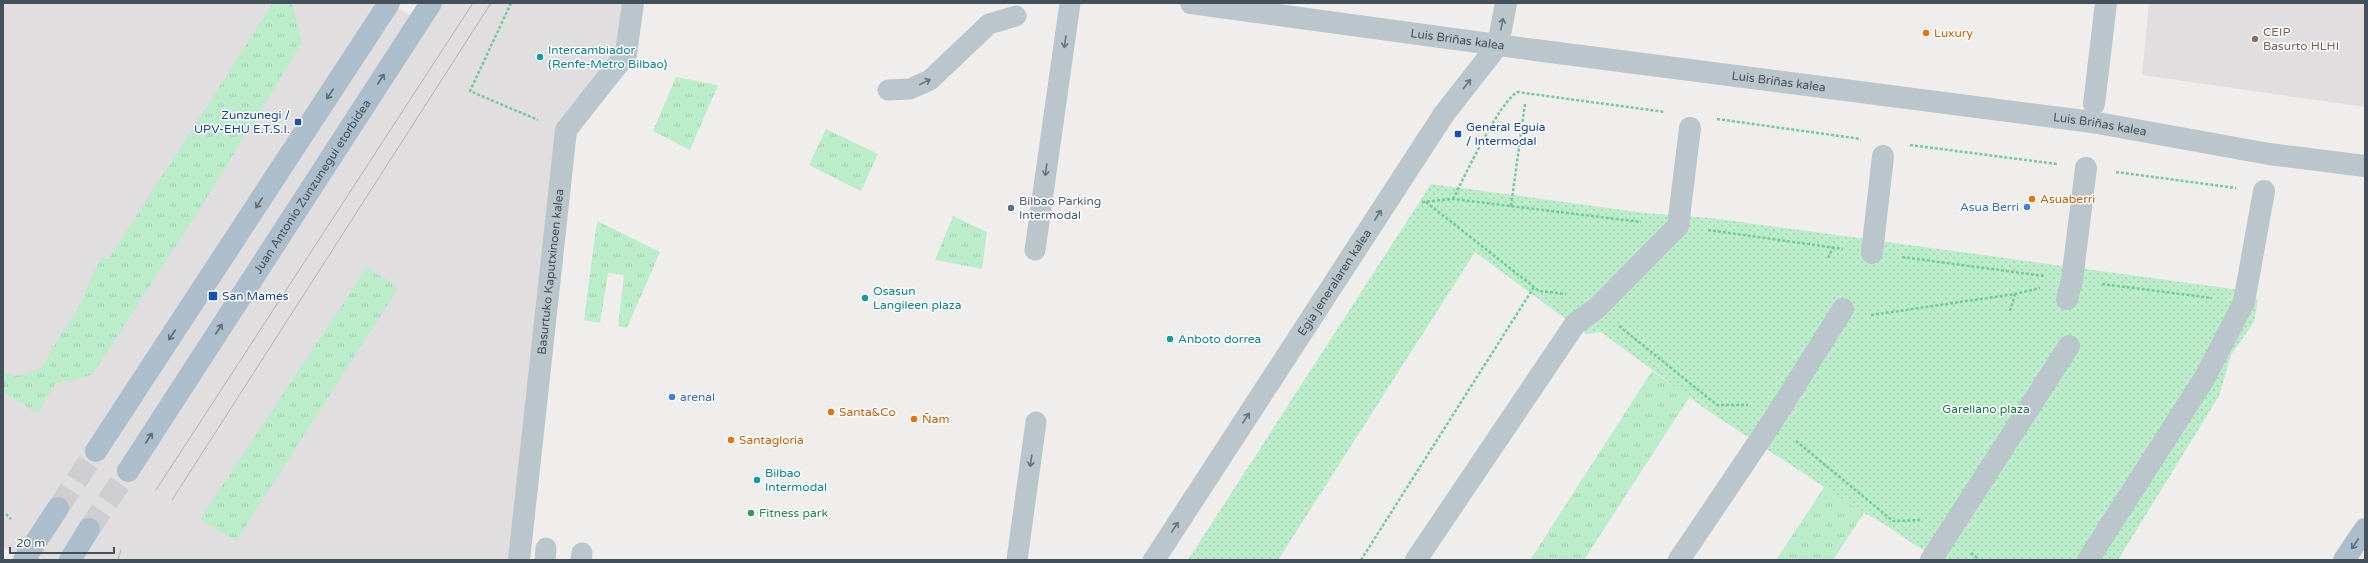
<svg xmlns="http://www.w3.org/2000/svg" width="2368" height="563" font-family="'Varela Round',sans-serif">
  <defs>
    <pattern id="grass-tufts" width="24" height="20" patternUnits="userSpaceOnUse"><rect width="24" height="20" fill="#bbedcb"/><path d="M3 7l-1-3M5 7V3M7 7l1-3M15 17l-1-3M17 17v-4M19 17l1-3" fill="none" stroke="#a2cdb1"/></pattern>
    <pattern id="park-dots" width="8" height="8" patternUnits="userSpaceOnUse"><rect width="8" height="8" fill="#bbedcb"/><path d="M2 2h.1M6 6h.1" fill="none" stroke="#a2cdb1" stroke-width="1.8" stroke-linecap="round"/></pattern>
  </defs>
  <rect width="100%" height="100%" fill="#f0eded"/>
  <g fill="#e0dedf">
    <polygon points="3,3 390,3 424,24 438,3 633,3 631,25 566,130 519,560 23,560 3,546"/>
    <polygon points="2149,3 2365,3 2365,107 2142,75"/>
  </g>
  <g fill="url(#grass-tufts)">
    <polygon points="273,3 292,3 302,43 206,199 92,375 55,384 37,413 3,392 3,372 15,376 25,374 35,371 45,364 54,345 79,307 101,256 108,260"/>
    <polygon points="676,77 718,85 690,150 653,131"/>
    <polygon points="826,129 878,154 861,191 809,165"/>
    <polygon points="953,216 987,232 982,269 935,260"/>
    <polygon points="597,221 660,252 627,328 618,326 624,275 608,273 600,323 584,320"/>
    <polygon points="367,267 393,284 397,290 236,541 200,519"/>
    <polygon points="1652,371 1690,396 1584,560 1530,560"/>
    <polygon points="1825,486 1864,513 1833,560 1776,560"/>
  </g>
  <path fill="url(#park-dots)" d="M1431 184 1645 213 1711 218 2233 289 2258 300 2254 322 2231 355 2219 396 2118 560H1943C1915 549 1892 526 1864 513L1704 408 1601 332 1586 334 1475 252 1278 560H1188Z"/>
  <g fill="none" stroke-linecap="round" stroke-linejoin="round">
    <g stroke="#ceced0" stroke-width="22" stroke-dasharray="22 11" stroke-linecap="butt">
      <polyline points="58,508 96,451"/>
      <polyline points="89,529 128,471"/>
    </g>
    <g stroke="#73cb9a" stroke-width="2.5" stroke-dasharray="3 2" stroke-linecap="butt">
      <polyline points="511,3 470,91 538,120"/>
      <polyline points="1717,119 1861,139"/>
      <polyline points="1910,145 2057,164"/>
      <polyline points="2116,172 2236,188"/>
      <path d="M1453 199C1466 174 1497 106 1517 92L1665 112"/>
      <polyline points="1422,202 1453,199 1641,222"/>
      <polyline points="1426,202 1539,291 1566,294"/>
      <polyline points="1511,206 1525,104"/>
      <polyline points="1708,230 1843,249"/>
      <polyline points="1902,257 2044,276"/>
      <polyline points="1828,258 1833,247"/>
      <polyline points="2102,284 2212,298"/>
      <polyline points="2010,311 2015,294"/>
      <polyline points="1871,315 2015,294 2040,288"/>
      <polyline points="1619,326 1717,405 1748,405"/>
      <polyline points="1796,441 1893,521 1922,520"/>
      <polyline points="6,514 11,519"/>
      <polyline points="1971,553 1980,560"/>
      <polyline points="1361,560 1534,287"/>
    </g>
    <g stroke="#bbc5cc" stroke-width="21">
      <polyline points="888,90 910,89 930,80 989,24 1016,16"/>
      <polyline points="1035,250 1070,3"/>
      <polyline points="545,560 546,548"/>
      <polyline points="581,560 582,553"/>
      <polyline points="1017,560 1036,422"/>
    </g>
    <g stroke="#bbc5cc" stroke-width="22">
      <path id="s1" d="M1191 3 1535 50 2092 122 2269 154 2365 166"/>
      <polyline points="2094,104 2106,3"/>
      <polyline points="1872,253 1883,156"/>
      <polyline points="2067,299 2072,280 2086,168"/>
      <path id="s2" d="M519 560 566 130 626 54 633 3"/>
      <path id="s3" d="M1154 560 1444 114 1498 45 1506 3"/>
      <polyline points="1416,560 1575,324 1597,308 1678,226 1690,128"/>
      <polyline points="1679,560 1772,422 1843,309"/>
      <polyline points="1931,560 2069,346"/>
      <polyline points="2088,560 2204,379 2244,302 2264,191"/>
    </g>
    <g stroke="#acbecc" stroke-width="22">
      <polyline points="96,451 389,3"/>
      <path id="s4" d="M128 471 431 3"/>
      <polyline points="24,560 58,508"/>
      <polyline points="70,560 89,529"/>
      <polyline points="2344,560 2365,529"/>
    </g>
    <g stroke="#afb3b7" stroke-width="1">
      <polyline points="156,490 473,3"/>
      <polyline points="172,500 491,3"/>
      <polyline points="118,560 121,550"/>
    </g>
  </g>
  <defs><path id="oneway-shaft" d="M-6 0H5M1.5-3L5.5 0L1.5 3" fill="none" stroke-width="1.6" stroke-linecap="round" stroke-linejoin="round"/></defs>
  <g stroke="#68747c">
    <use href="#oneway-shaft" transform="translate(1502 24) rotate(-79)"/>
    <use href="#oneway-shaft" transform="translate(1065 42) rotate(98)"/>
    <use href="#oneway-shaft" transform="translate(925 82) rotate(-26)"/>
    <use href="#oneway-shaft" transform="translate(1467 84) rotate(-52)"/>
    <use href="#oneway-shaft" transform="translate(1046 170) rotate(98)"/>
    <use href="#oneway-shaft" transform="translate(1378 215) rotate(-57)"/>
    <use href="#oneway-shaft" transform="translate(1246 418) rotate(-57)"/>
    <use href="#oneway-shaft" transform="translate(1031 461) rotate(98)"/>
    <use href="#oneway-shaft" transform="translate(1175 527) rotate(-57)"/>
  </g>
  <g stroke="#5f6c76">
    <use href="#oneway-shaft" transform="translate(381 79) rotate(-57)"/>
    <use href="#oneway-shaft" transform="translate(330 94) rotate(123)"/>
    <use href="#oneway-shaft" transform="translate(259 203) rotate(123)"/>
    <use href="#oneway-shaft" transform="translate(219 329) rotate(-57)"/>
    <use href="#oneway-shaft" transform="translate(172 335) rotate(123)"/>
    <use href="#oneway-shaft" transform="translate(149 438) rotate(-57)"/>
    <use href="#oneway-shaft" transform="translate(2355 544) rotate(124)"/>
  </g>
  <g fill="#e8710a" stroke="#fff" stroke-width="1.5">
    <circle cx="1926" cy="33" r="4"/>
    <circle cx="2032" cy="199" r="4"/>
    <circle cx="831" cy="412" r="4"/>
    <circle cx="914" cy="419" r="4"/>
    <circle cx="731" cy="440" r="4"/>
  </g>
  <circle fill="#8d6e63" stroke="#fff" stroke-width="1.5" cx="2255" cy="39" r="4"/>
  <g fill="#0f9aa8" stroke="#fff" stroke-width="1.5">
    <circle cx="540" cy="57" r="4"/>
    <circle cx="865" cy="298" r="4"/>
    <circle cx="1170" cy="339" r="4"/>
    <circle cx="757" cy="480" r="4"/>
  </g>
  <g fill="#1a4fb4" stroke="#fff" stroke-width="1.5">
    <rect x="294" y="118" width="8" height="8" rx="2"/>
    <rect x="1454" y="130" width="8" height="8" rx="2"/>
    <rect x="208" y="291" width="10" height="10" rx="2"/>
  </g>
  <g fill="#3f7fe0" stroke="#fff" stroke-width="1.5">
    <circle cx="2027" cy="207" r="4"/>
    <circle cx="672" cy="397" r="4"/>
  </g>
  <circle fill="#5c6f8a" stroke="#fff" stroke-width="1.5" cx="1011" cy="208" r="4"/>
  <circle fill="#2e9e5b" stroke="#fff" stroke-width="1.5" cx="751" cy="513" r="4"/>
  <g text-anchor="middle" dominant-baseline="central" stroke-width="3" stroke-linejoin="round" paint-order="stroke">
    <g font-size="12" fill="#785e54" stroke="#fff" text-anchor="start">
      <text x="2263" y="32">CEIP<tspan x="2263" dy="14">Basurto HLHI</tspan></text>
    </g>
    <g font-size="12" fill="#c56008" stroke="#fff" text-anchor="start">
      <text x="1934" y="33">Luxury</text>
      <text x="2040" y="199">Asuaberri</text>
      <text x="839" y="412">Santa&amp;Co</text>
      <text x="922" y="419">Ñam</text>
      <text x="739" y="440">Santagloria</text>
    </g>
    <g font-size="12" fill="#45515a" stroke="#fff">
      <text stroke="none"><textPath href="#s1" startOffset="269">Luis Briñas kalea</textPath></text>
      <text stroke="none"><textPath href="#s1" startOffset="593">Luis Briñas kalea</textPath></text>
      <text stroke="none"><textPath href="#s1" startOffset="917">Luis Briñas kalea</textPath></text>
      <text stroke="none"><textPath href="#s4" startOffset="339">Juan Antonio Zunzunegui etorbidea</textPath></text>
      <text stroke="none"><textPath href="#s2" startOffset="290">Basurtuko Kaputxinoen kalea</textPath></text>
      <text stroke="none"><textPath href="#s3" startOffset="331">Egia jeneralaren kalea</textPath></text>
    </g>
    <g font-size="12" fill="#0d838f" stroke="#fff" text-anchor="start">
      <text x="548" y="50">Intercambiador<tspan x="548" dy="14">(Renfe-Metro Bilbao)</tspan></text>
      <text x="873" y="291">Osasun<tspan x="873" dy="14">Langileen plaza</tspan></text>
      <text x="1178" y="339">Anboto dorrea</text>
      <text x="765" y="473">Bilbao<tspan x="765" dy="14">Intermodal</tspan></text>
    </g>
    <g font-size="12" fill="#164399" stroke="#fff" text-anchor="start">
      <text x="290" y="115" text-anchor="end">Zunzunegi /<tspan x="290" dy="14">UPV-EHU E.T.S.I.</tspan></text>
      <text x="1466" y="127">General Eguía<tspan x="1466" dy="14">/ Intermodal</tspan></text>
      <text x="222" y="296">San Mamés</text>
    </g>
    <g font-size="12" fill="#4e5e75" stroke="#fff" text-anchor="start">
      <text x="1019" y="201">Bilbao Parking<tspan x="1019" dy="14">Intermodal</tspan></text>
    </g>
    <g font-size="12" fill="#366cbe" stroke="#fff" text-anchor="end">
      <text x="2019" y="207">Asua Berri</text>
      <text x="680" y="397" text-anchor="start">arenal</text>
    </g>
    <g font-size="12" fill="#187942" stroke="#fff">
      <text x="1986" y="409">Garellano plaza</text>
    </g>
    <g font-size="12" fill="#27864d" stroke="#fff" text-anchor="start">
      <text x="759" y="513">Fitness park</text>
    </g>
  </g>
  <rect width="2368" height="563" fill="none" stroke="#45515a" stroke-width="8"/>
  <path d="M10 547v6h104v-6" fill="none" stroke="#45515a" stroke-width="2"/>
  <text x="16" y="547" font-size="12" fill="#45515a" stroke="#ffffff" stroke-width="3" paint-order="stroke">20 m</text>
</svg>
